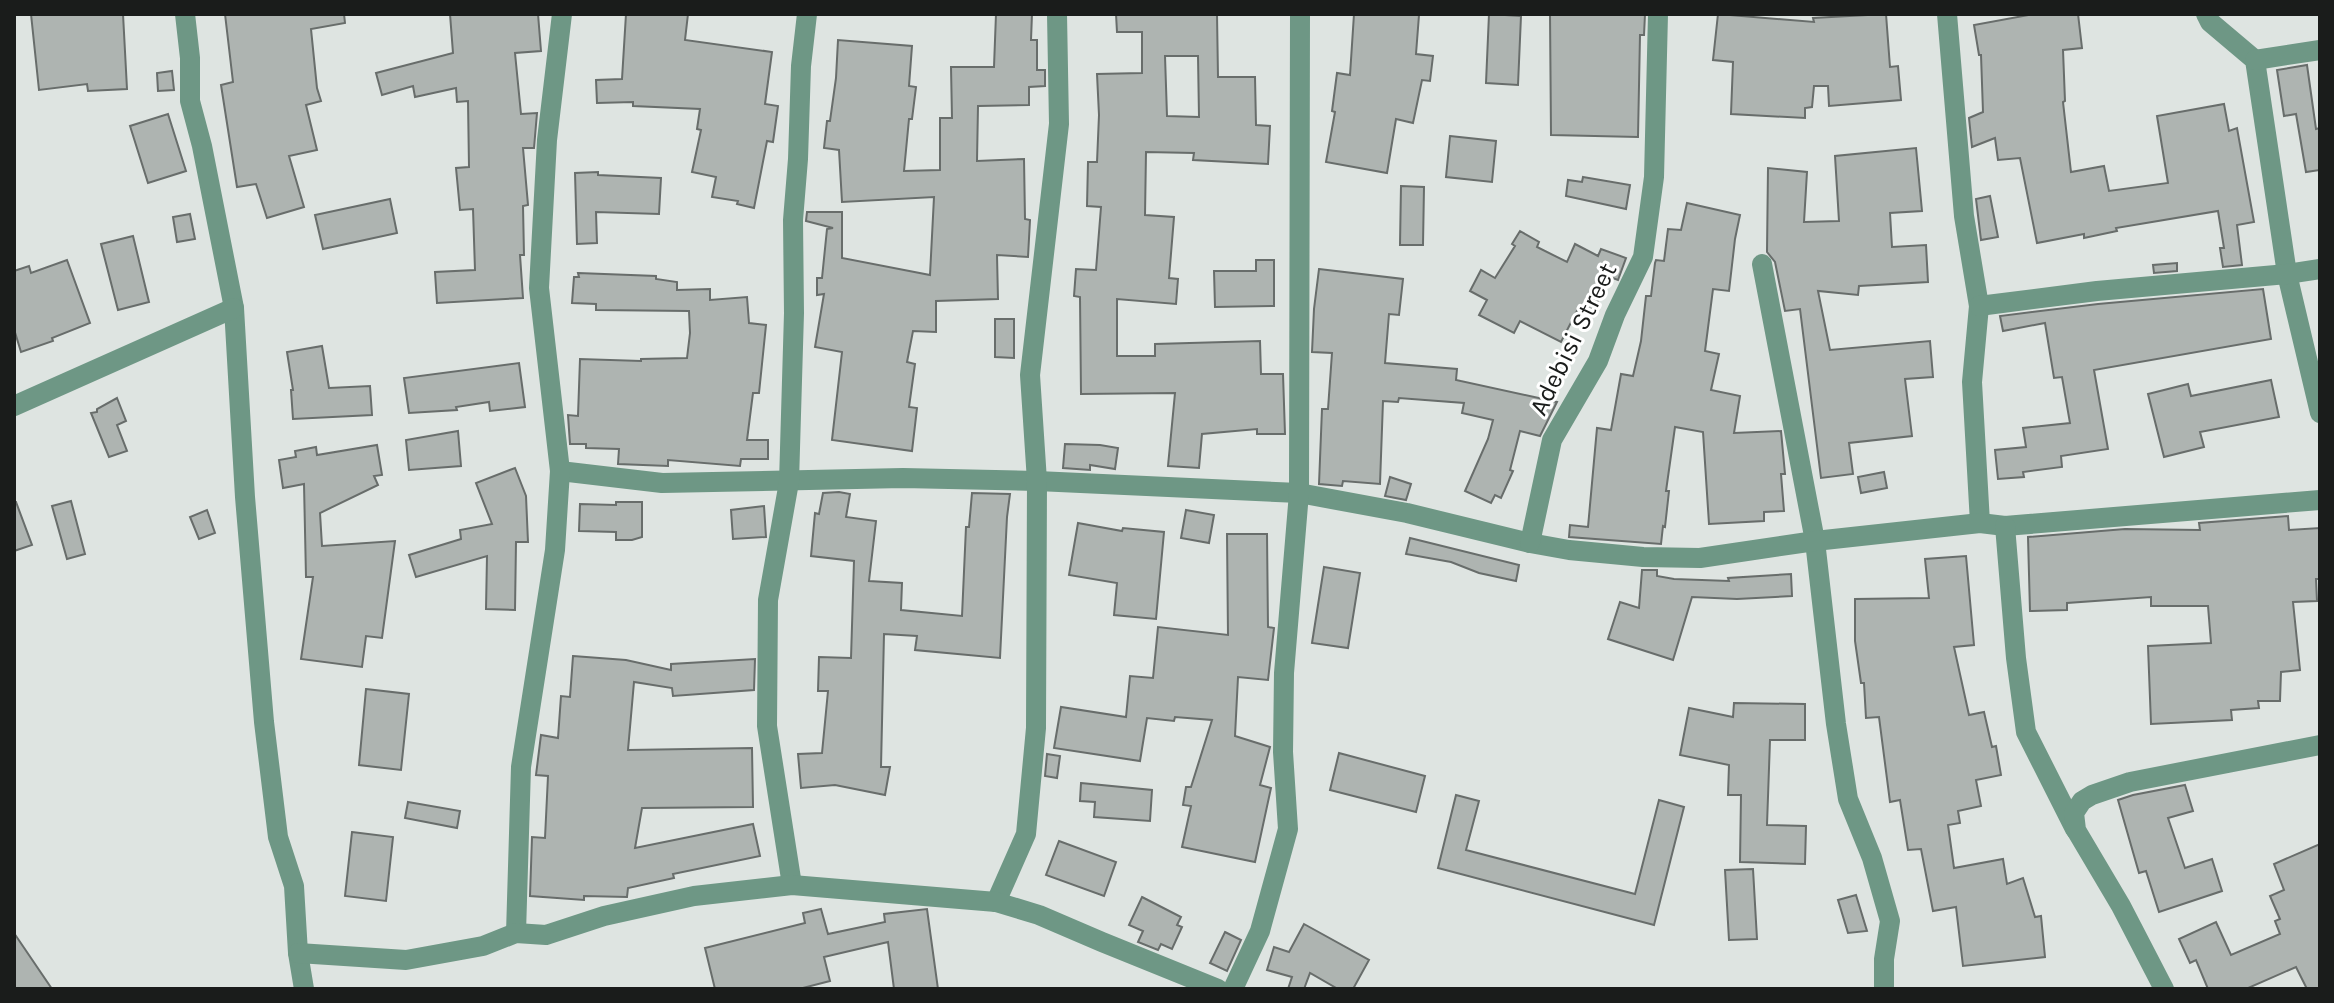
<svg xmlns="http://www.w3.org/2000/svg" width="2334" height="1003" font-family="Karla,sans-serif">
  <rect width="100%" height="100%" fill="#dee4e1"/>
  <g fill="#aeb4b1" stroke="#686d6b" stroke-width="2" fill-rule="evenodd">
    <polygon points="31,14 123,14 127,89 88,91 87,84 39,90"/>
    <polygon points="225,14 344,14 345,23 311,29 317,88 321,101 306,105 317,150 289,156 304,207 267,218 256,184 237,187 221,85 233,82"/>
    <polygon points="450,14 538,14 541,51 515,53 521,114 537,113 534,148 523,148 528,205 523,206 524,255 520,255 523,298 437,303 435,272 475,270 473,209 460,210 456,168 469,167 468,101 457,102 456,88 415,97 413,86 382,95 376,73 453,53"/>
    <polygon points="626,14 688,14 685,40 772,52 765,104 778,106 773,142 767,141 754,208 737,204 738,201 712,197 716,177 692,172 701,130 697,129 700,109 633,106 633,102 597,103 596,80 622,79"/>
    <polygon points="996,14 1032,14 1031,40 1037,40 1037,70 1045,70 1045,86 1029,87 1029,105 978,106 977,161 1024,159 1025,219 1030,220 1028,257 997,255 998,299 936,301 936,332 913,331 907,362 915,364 909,407 917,408 912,451 832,440 842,352 815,347 824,294 817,295 817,278 822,278 827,229 833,228 806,221 807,212 842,212 842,258 930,275 934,197 842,202 839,150 824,148 827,121 830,121 836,78 838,40 912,46 909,86 916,87 912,119 909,119 904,171 940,170 940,118 952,118 951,67 994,67"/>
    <path d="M1116 14H1217L1218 77H1255L1256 125 1270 126 1268 164 1193 160 1194 153 1146 152 1145 215 1174 217 1169 278 1178 279 1176 304 1117 299V356H1155V344L1260 341 1261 374H1283L1285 434H1257V429L1202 434 1199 468 1168 466 1175 393 1081 394 1080 297 1074 296 1076 269 1096 270 1101 207 1087 206 1088 162H1097L1099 115 1097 74 1142 73V32H1117ZM1165 56H1198L1199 117 1167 116Z"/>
    <polygon points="1354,14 1419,15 1416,54 1433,56 1430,81 1422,80 1413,123 1396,119 1387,173 1326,162 1335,112 1332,111 1337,73 1350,75"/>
    <polygon points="1489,14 1521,16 1518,85 1486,83"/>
    <polygon points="1550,14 1645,14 1644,35 1640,35 1638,137 1551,135"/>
    <polygon points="1718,14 1814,22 1813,18 1886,14 1890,67 1898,66 1901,100 1829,106 1828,86 1814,86 1812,107 1805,108 1805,118 1731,114 1733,62 1713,60"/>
    <polygon points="2034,14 2078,14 2082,48 2063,50 2065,101 2063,102 2071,172 2104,166 2109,191 2168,183 2157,116 2224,104 2229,131 2237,128 2254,222 2237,225 2242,265 2223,267 2220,248 2224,248 2218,211 2116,228 2117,231 2084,238 2084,234 2037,243 2020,158 1998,160 1995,138 1972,147 1969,118 1983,112 1981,55 1979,55 1974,25"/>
    <polygon points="2307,65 2316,129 2320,128 2320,170 2306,172 2296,114 2284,116 2277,70"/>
    <polygon points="172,71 174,90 158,91 157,73"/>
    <polygon points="168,114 186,171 148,183 130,126"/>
    <polygon points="1450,136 1496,141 1492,182 1446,177"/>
    <polygon points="1916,148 1922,211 1890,213 1892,247 1926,245 1928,282 1859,286 1858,295 1818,291 1830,350 1930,341 1933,377 1905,379 1912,436 1849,443 1853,474 1821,478 1800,309 1785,311 1775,262 1767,252 1768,168 1807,172 1804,222 1839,221 1835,156"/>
    <polygon points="598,172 598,175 661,178 659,214 596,212 597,243 577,244 575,173"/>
    <polygon points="1583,177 1630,185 1626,209 1566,196 1568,180 1582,182"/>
    <polygon points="1401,186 1424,187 1423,245 1400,245"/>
    <polygon points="1990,196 1998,237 1981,240 1976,199"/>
    <polygon points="390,199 397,233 323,249 315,215"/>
    <polygon points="1687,203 1740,215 1735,239 1729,291 1713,289 1705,351 1719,354 1711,390 1740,396 1734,433 1781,431 1785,474 1781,474 1784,511 1764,512 1764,521 1709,524 1703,432 1675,427 1666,491 1669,491 1665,527 1663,526 1661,544 1569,537 1570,525 1588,527 1597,428 1611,430 1621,374 1633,376 1641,341 1646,296 1651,296 1655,263 1656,260 1664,261 1668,229 1681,230"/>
    <polygon points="190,214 195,239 177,242 173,217"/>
    <polygon points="1520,231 1539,242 1537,247 1567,262 1575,244 1598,256 1601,249 1626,258 1618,280 1610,277 1590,316 1578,309 1561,342 1520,321 1514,333 1479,315 1487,300 1470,291 1481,270 1495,278 1515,246 1512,244"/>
    <polygon points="133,236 149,302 118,310 101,244"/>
    <polygon points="67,260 90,323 52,338 53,341 21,352 14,329 14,271 29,266 31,273"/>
    <polygon points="1256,260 1274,260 1274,306 1215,307 1214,271 1256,271"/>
    <polygon points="2177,263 2177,271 2154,273 2153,265"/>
    <polygon points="1319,269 1403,279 1399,315 1389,314 1385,363 1457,369 1456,380 1557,402 1540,436 1520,431 1510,470 1513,471 1501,498 1495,495 1491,503 1465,491 1488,439 1493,420 1462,413 1464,403 1399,398 1398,402 1383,401 1380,484 1343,481 1342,486 1319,484 1322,409 1328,409 1332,353 1312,352 1314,309"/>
    <polygon points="578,273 656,276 656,279 677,282 677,290 710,289 710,300 747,297 749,323 766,325 759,393 753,393 747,440 768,440 768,459 741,459 740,466 668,460 668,466 618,464 619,449 586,448 586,444 570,444 568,415 578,416 580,359 641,361 641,359 687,358 690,333 689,311 596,310 596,304 572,303 574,277 579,277"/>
    <polygon points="2263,289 2271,339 2094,370 2108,449 2061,456 2062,467 2023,472 2024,477 1998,479 1995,450 2026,447 2023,428 2070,423 2062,377 2054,378 2045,323 2003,331 2000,316 2098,304"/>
    <polygon points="995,319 1014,319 1014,358 995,357"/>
    <polygon points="322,346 329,388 370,386 372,415 293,419 291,390 293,390 287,352"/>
    <polygon points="519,363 525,407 490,411 489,402 456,407 457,410 409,413 404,378"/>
    <polygon points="2271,380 2279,417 2200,432 2204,447 2164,457 2148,394 2188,384 2191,396"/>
    <polygon points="117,398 126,421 117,425 127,451 109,457 91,413 97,412 97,409"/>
    <polygon points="458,431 461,466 409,470 406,440"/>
    <polygon points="1065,444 1100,445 1118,448 1115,469 1090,465 1090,470 1063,468"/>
    <polygon points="377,445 382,475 374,476 378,485 320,513 322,546 395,541 382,638 366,636 362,667 301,659 313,577 306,577 304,484 283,488 279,460 296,457 295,451 316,447 317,455"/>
    <polygon points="515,468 526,496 528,542 516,542 515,610 486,609 487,556 416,577 409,555 461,539 460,530 492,524 476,483"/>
    <polygon points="1884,472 1887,488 1861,493 1858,477"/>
    <polygon points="1390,477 1411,484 1406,500 1385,496"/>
    <polygon points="839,492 850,494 846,517 876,521 869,581 902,583 901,610 962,616 966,527 969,527 972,493 1010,494 1007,517 1000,658 915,650 917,636 884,634 881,767 890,767 885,795 835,785 801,788 798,754 822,753 828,691 818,691 819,657 851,658 854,561 811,556 815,513 819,514 823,493"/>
    <polygon points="71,501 85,554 67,559 52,506"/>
    <polygon points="14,502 16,502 32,545 14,551"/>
    <polygon points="616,502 642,502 642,537 632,540 616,540 616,532 579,531 580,504 616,505"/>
    <polygon points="764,506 766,537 733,539 731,510"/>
    <polygon points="207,510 215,533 199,539 190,517"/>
    <polygon points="1186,510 1214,515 1209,543 1181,538"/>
    <polygon points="2288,516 2289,530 2320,528 2320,579 2316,579 2317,601 2293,602 2300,670 2281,672 2280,701 2258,701 2259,708 2231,710 2232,720 2151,724 2148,646 2211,643 2208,606 2151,606 2151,597 2067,603 2067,610 2030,611 2028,537 2125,529 2200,530 2199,523"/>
    <polygon points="1078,523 1122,531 1123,528 1164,532 1156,619 1114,615 1117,583 1069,575"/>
    <polygon points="1227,534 1267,534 1268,627 1274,628 1268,680 1238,677 1235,736 1270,747 1260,785 1271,788 1255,862 1182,847 1191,806 1183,805 1186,787 1191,787 1212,720 1175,717 1174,721 1147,718 1140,761 1054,748 1061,707 1126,717 1130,676 1153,678 1158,627 1228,635"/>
    <polygon points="1410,538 1519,565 1516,581 1479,573 1451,562 1406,554"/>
    <polygon points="1966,556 1974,645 1954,647 1969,715 1984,712 1992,747 1996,746 2001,775 1976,780 1981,806 1958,811 1960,823 1948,825 1954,868 2003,859 2007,884 2023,878 2035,917 2041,916 2045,957 1963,966 1956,907 1933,911 1921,849 1908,850 1900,800 1890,802 1879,717 1866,718 1864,683 1861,683 1855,641 1855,599 1929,598 1925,559"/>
    <polygon points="1324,567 1360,573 1348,648 1312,643"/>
    <polygon points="1642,570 1657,570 1657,576 1674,579 1729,581 1728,578 1791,574 1792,596 1737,599 1692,597 1673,660 1608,639 1620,602 1639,608"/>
    <polygon points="573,656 626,660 671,670 671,664 755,659 754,690 673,696 672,688 634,682 628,750 752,748 753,807 642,808 635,848 753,824 760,856 673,874 674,878 628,888 627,897 584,896 584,900 530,896 532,837 545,838 548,776 536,775 541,735 558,738 561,696 570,697"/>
    <polygon points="366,689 409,694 401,770 359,765"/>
    <polygon points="1734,703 1805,704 1805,740 1770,740 1767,825 1806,826 1805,864 1740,862 1741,795 1728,795 1729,765 1680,755 1689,708 1733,717"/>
    <polygon points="1339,753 1425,776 1416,812 1330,790"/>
    <polygon points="1047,754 1060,756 1057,778 1045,776"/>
    <polygon points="1081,783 1152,790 1150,821 1094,817 1095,802 1080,801"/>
    <polygon points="2185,785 2193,811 2168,818 2185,868 2212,859 2222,891 2159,912 2146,871 2139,873 2118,800 2133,795"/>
    <polygon points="1456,795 1479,801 1466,850 1635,894 1659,800 1684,807 1654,925 1438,868"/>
    <polygon points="408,802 460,811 457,828 405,818"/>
    <polygon points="352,832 393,837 386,901 345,896"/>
    <polygon points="1059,841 1116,862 1104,896 1046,875"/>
    <polygon points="2320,844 2320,989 2307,989 2296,967 2246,989 2208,989 2196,960 2190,963 2179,939 2216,922 2231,955 2280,934 2275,921 2280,919 2270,896 2284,890 2274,864"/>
    <polygon points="1753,869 1757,939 1729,940 1725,870"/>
    <polygon points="1856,895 1867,931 1848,933 1838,900"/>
    <polygon points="1142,897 1181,917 1177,925 1182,927 1172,949 1161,944 1158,950 1138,942 1143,931 1129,925"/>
    <polygon points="821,909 828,934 885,922 884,914 927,909 938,989 894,989 888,942 824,957 830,981 799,989 715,989 705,948 805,923 803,913"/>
    <polygon points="1304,924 1369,960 1353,989 1338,989 1310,973 1304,989 1288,989 1292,977 1267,970 1274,947 1289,952"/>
    <polygon points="1225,932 1241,940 1227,971 1210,963"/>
    <polygon points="14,933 52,989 14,989"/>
  </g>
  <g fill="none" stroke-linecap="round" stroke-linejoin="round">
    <g stroke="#6e9785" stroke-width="20">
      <polyline points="185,14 190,58 190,101 202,146 234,308 245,497 264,722 278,837 294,886 298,953 304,989"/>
      <polyline points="1947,14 1964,216 1979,306 1972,382 1980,523"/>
      <polyline points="2206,14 2210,22 2255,60 2287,274 2320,413"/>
      <polyline points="2255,60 2320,50"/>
      <polyline points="1762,264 1815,541 1836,724 1848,799 1872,858 1890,921 1884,959 1884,989"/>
      <polyline points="1979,306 2097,291 2287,274 2320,269"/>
      <polyline points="14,406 234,308"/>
      <polyline points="560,471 662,483 903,478 1037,481 1299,493 1407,513 1530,543 1569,550 1643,557 1700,558 1815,541 1980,523 2005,526 2320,500"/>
      <polyline points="2005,526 2016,658 2026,732 2075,829"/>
      <polyline points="1530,543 1552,440 1598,361 1615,315 1643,257 1654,177 1658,14"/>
      <polyline points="792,885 767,726 768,600 789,482 794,313 793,220 798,159 801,66 807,14"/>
      <polyline points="996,902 1026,834 1036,728 1037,481 1030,375 1059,124 1057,14"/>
      <polyline points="516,933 521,767 555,550 560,471 539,288 547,140 562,14"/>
      <polyline points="298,953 406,960 483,946 516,933 546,935 604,916 694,896 792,885 996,902 1039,915 1102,942 1218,989"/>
      <polyline points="1233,989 1260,931 1288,829 1283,752 1284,673 1299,493 1300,14"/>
      <polyline points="2164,989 2121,906 2076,830 2074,813 2082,801 2092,795 2130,782 2320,745"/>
    </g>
  </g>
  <g text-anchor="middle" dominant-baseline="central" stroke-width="6" stroke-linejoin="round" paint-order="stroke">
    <g font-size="26" fill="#1a1c1b" stroke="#fff">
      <text transform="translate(1573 339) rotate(-64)">Adebisi Street</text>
    </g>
  </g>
  <rect width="2334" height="1003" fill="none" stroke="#1a1c1b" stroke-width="32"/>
</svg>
